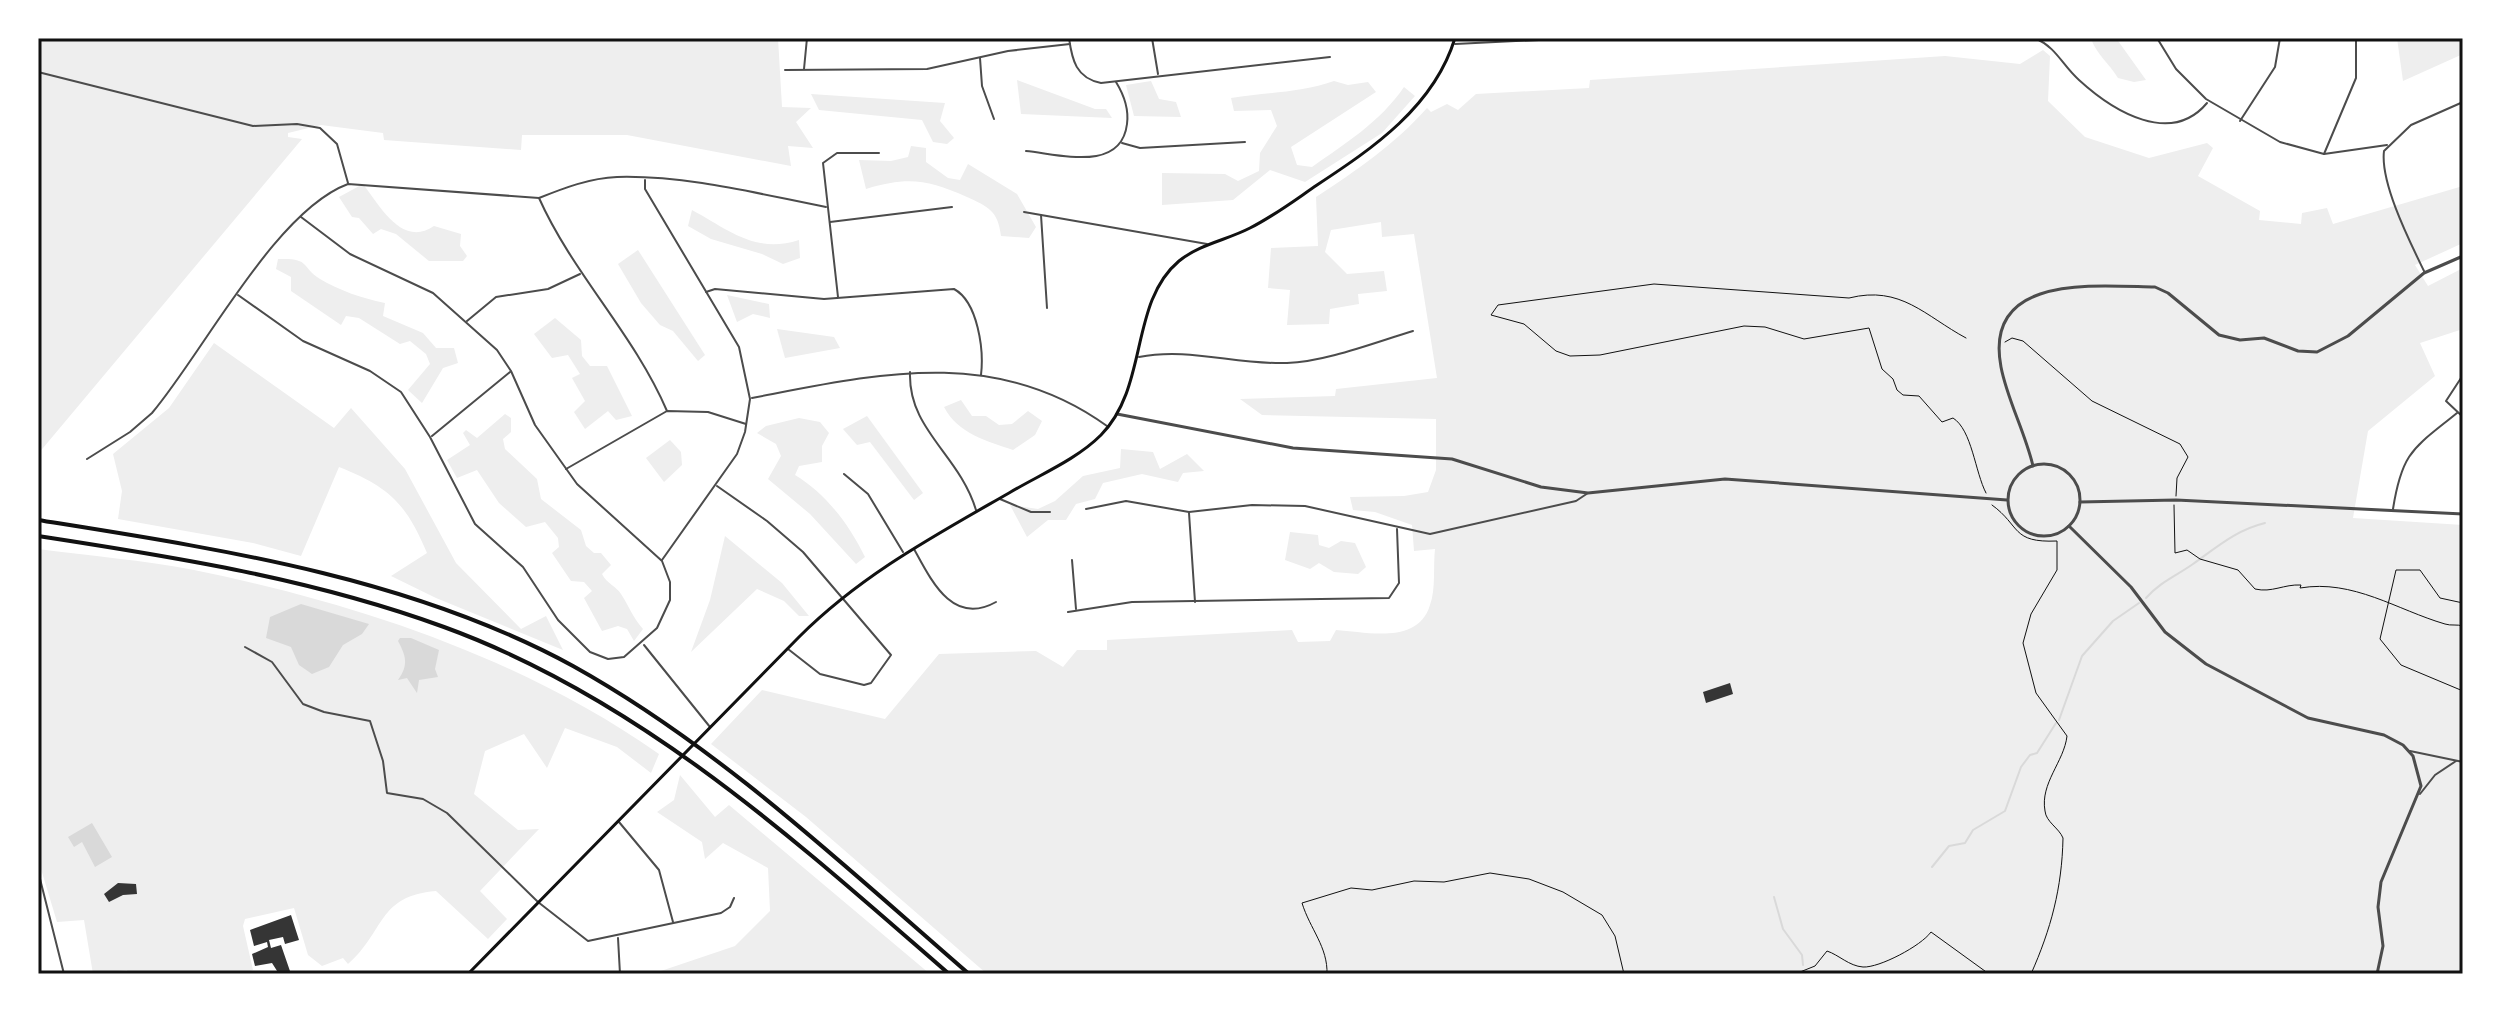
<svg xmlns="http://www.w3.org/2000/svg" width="2501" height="1012" font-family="'PT Sans',sans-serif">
  <rect width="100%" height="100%" fill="#fff"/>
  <g fill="#eee">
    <polygon points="38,38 778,38 782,107 811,108 796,122 813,148 788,146 791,166 627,135 522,135 521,150 384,140 383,133 321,125 288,133 288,137 302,139 38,454"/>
    <path d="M2091 38H2116L2146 80 2134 82 2118 78C2110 64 2095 53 2091 38Z"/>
    <polygon points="2397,38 2463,38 2463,54 2403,81"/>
    <path d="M2043 50 2050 56 2048 101 2085 137 2149 158 2207 143 2213 148 2198 176 2260 211 2259 220 2301 224 2302 213 2327 208 2333 224 2463 186V243L2415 265 2428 286 2463 268V329L2420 343 2435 376 2368 431 2353 518 2463 525V974H987L806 817 711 744 762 690 885 719 939 654 1036 651 1063 667 1077 650H1107V640L1292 630 1298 642 1330 641 1336 630C1367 632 1418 645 1430 605 1436 589 1433 566 1435 549L1414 551 1412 525 1375 512 1353 510 1350 497 1404 496 1428 492 1436 470V419L1262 415 1240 399 1335 396 1336 389 1437 378 1414 234 1382 237 1381 222 1331 230 1325 252 1347 274 1384 271 1387 291 1358 294 1359 304 1330 309 1329 324 1287 325 1290 290 1268 288 1271 248 1318 246 1316 197C1357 170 1394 145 1427 108L1431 112 1447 104 1458 110 1476 94 1589 88 1590 80 1945 56 2020 64Z"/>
    <polygon points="1017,80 1095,109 1106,109 1112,118 1021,114"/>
    <polygon points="1151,81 1159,99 1176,102 1181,117 1134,116 1126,85"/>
    <path d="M1334 81 1348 85 1368 82 1376 92 1291 147 1297 165 1312 167C1346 143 1380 122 1404 87L1415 96 1382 133 1305 182 1270 170 1233 200 1162 205V173L1225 174 1238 181 1259 171 1260 153 1277 126 1271 110 1234 111 1231 98C1266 92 1301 93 1334 81Z"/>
    <polygon points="811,94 945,103 940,121 954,138 947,144 933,142 922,120 819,110"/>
    <path d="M911 146 926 148V162L948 178 960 180 968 164 1017 194 1036 227 1029 238 1001 236C998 211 989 207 967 197 928 180 909 176 866 189L859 160 891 161 908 157Z"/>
    <path d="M363 184C380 206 402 248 434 226L461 234 460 246 467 256 463 261H429L396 234 381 229 373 234 359 218 352 217 339 197Z"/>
    <path d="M692 210C729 230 755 254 799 240L800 258 783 264 762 254 711 239 688 226Z"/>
    <polygon points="638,250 705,355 698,361 673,331 660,325 641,303 618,264"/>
    <path d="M278 259C311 258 300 266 320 279 338 290 364 299 385 303L383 316 423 333 436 348H454L458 363 443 368 422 403 408 390 430 364 426 354 410 341 400 344 359 318 346 316 341 325 291 291V277L276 269Z"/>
    <polygon points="727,295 769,304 770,318 753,314 737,322"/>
    <polygon points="555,318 581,340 582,356 590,366 607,366 632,416 616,420 608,411 585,429 574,412 585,401 572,378 580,374 568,355 552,358 534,334"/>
    <polygon points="777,329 834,337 840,348 785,358"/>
    <path d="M214 343 334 428 351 408 405 469 456 563 521 629 546 616 563 650 436 598 391 576 427 553C406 503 389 487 339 467L301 556 253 543 118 519 122 491 113 454 169 408Z"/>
    <path d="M961 400 972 416H986L999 425 1012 424 1028 411 1042 421 1035 435 1013 450C987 441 958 434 944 407Z"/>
    <path d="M505 414 511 418V432L503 439 505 449 537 479 541 499 581 530 586 546 594 553H601L611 565 602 574C607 584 616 586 621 594 629 606 633 618 643 629L634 641 627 629 618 626 602 631 584 598 592 591 584 582 571 581 552 553 559 547 558 538 545 522 526 527 499 503 477 470 457 478 447 460 470 445 463 433 466 430 477 438Z"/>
    <polygon points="867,416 923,493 914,500 870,442 857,445 843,429"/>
    <path d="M799 418 820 422 829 433 822 446V462L799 466 795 475C826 494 849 524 865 557L856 564 810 514 768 479 781 456 776 444 757 433 766 426Z"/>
    <polygon points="670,440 681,452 682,465 664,482 646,458"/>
    <polygon points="1121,449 1153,452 1160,469 1187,454 1204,471 1183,473 1178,482 1142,474 1103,483 1095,499 1076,504 1066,520 1048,520 1027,537 1010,505 1038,509 1055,501 1083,476 1120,468"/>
    <polygon points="1290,532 1318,535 1319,545 1329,548 1341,541 1355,543 1366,567 1358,574 1334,572 1319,563 1310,569 1285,560"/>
    <polygon points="725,536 782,583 809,616 799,616 784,601 757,589 691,652 710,600"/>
    <path d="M38 549C90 556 143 560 194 570 357 603 522 658 659 754L651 773 617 747 565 728 547 768 524 734 485 751 474 794 518 830 539 829 480 891 507 919 488 939 436 891C377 896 385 932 348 964L343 958 322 966 308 955 294 908 245 919 243 926 253 970 239 974H129L127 970 93 974 84 920 57 922 38 859Z"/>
    <polygon points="680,775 715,817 729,805 930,974 652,974 735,946 770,911 768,868 723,843 705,859 702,842 657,812 674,800"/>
  </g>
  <g fill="#d9d9d9">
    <polygon points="301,604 369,624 362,634 343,645 329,667 312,674 299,665 291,647 266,638 270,617"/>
    <path d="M400 638H411L439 650 435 669 438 677 419 680 417 693 407 678 398 680C409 665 406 656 398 641Z"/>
    <polygon points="92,823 112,857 95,867 82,842 74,847 68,837"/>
  </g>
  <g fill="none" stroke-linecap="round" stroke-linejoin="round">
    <g stroke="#d9d9d9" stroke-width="2">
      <path d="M2146 598C2160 582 2176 576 2193 564 2217 547 2236 530 2265 523"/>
      <polyline points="2059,720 2082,656 2113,621 2139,603"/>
      <polyline points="1932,867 1949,846 1965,843 1973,830 2005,811 2021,767 2030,755 2037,753 2056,723"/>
      <polyline points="1774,897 1783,929 1802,955 1803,965"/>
    </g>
  </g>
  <g fill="#353535">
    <polygon points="1730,683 1733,694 1706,703 1703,692"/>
    <polygon points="118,883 136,884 137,894 123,895 109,902 104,894"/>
    <polygon points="291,915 299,940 285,944 283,937 269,940 271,948 281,945 291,974 279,974 272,963 255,966 252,954 268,947 267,942 254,946 250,930"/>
  </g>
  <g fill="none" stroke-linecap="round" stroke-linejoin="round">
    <g stroke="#111" stroke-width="1">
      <polyline points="1607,38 1612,38"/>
      <path d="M1966 338C1925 316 1901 285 1849 298L1654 284 1498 305 1491 315 1524 324 1556 351 1570 356 1600 355 1744 326 1765 327 1804 339 1869 328 1882 369 1893 379 1897 390 1903 395 1919 396 1942 422 1953 418C1972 430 1975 472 1986 493"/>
      <polyline points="2005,342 2012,338 2023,341 2092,401 2180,444 2188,457 2177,478 2176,496"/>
      <path d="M1992 505C2021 526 2011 543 2057 541V570L2031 614 2023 643 2036 693 2067 736C2064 762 2040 783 2045 811 2046 822 2059 828 2063 838 2062 888 2051 929 2031 974"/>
      <path d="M2174 505 2175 553 2187 550 2200 559 2238 570 2255 589C2272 593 2284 584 2301 585L2300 588C2353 579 2397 610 2445 624 2451 626 2457 624 2463 626"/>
      <polyline points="2463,603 2440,598 2420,570 2396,570 2380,639 2401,665 2463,691"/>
      <path d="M1327 974C1328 947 1310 929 1302 903L1351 888 1372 890 1414 881 1444 882 1490 873 1529 879 1563 892 1602 915 1615 936 1624 974"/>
      <path d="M1795 974 1815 966 1827 951C1839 955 1849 966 1863 967 1879 968 1921 946 1931 932L1989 974"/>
    </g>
    <g stroke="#4c4c4c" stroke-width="2">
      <path d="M1069 38C1072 60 1076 78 1101 83L1330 57"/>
      <polyline points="1152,38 1158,74"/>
      <path d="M2035 38C2057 48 2062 65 2079 80 2114 112 2171 146 2207 103"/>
      <polyline points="2157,38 2176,69 2206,99 2280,142 2324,154 2387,145"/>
      <polyline points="1455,44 1579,38"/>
      <polyline points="980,58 982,86 994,119"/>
      <polyline points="804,69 807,38"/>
      <polyline points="785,70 927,69 1008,51 1070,44"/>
      <polyline points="38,72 253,126 297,124 320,128 337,144 348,183"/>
      <polyline points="2240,121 2275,67 2280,38"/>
      <polyline points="1122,143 1140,148 1245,142"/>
      <path d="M1026 151C1059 154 1121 173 1127 124 1129 109 1124 95 1116 82"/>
      <polyline points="2324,154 2356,78 2356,38"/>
      <polyline points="645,180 645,189 739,347 750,399 745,432 737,454 662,560"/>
      <path d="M539 198C573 274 634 334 667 411"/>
      <polyline points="1024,212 1207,244"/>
      <polyline points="1041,215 1047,308"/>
      <polyline points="830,222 952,207"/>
      <path d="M2424 271C2410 242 2380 183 2384 151L2411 125 2463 102"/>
      <path d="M706 292 715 289 824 299 954 289C978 302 984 350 981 375"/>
      <polyline points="238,295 303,341 370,371 401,392 430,437 475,524 523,567 558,620 590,652 608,659 624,657 657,628 670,600 670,582 662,561 577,484 535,425 511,371 497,350 433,293 350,254 301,217"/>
      <polyline points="838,297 823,163 837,153 879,153"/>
      <polyline points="467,321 496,297 548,289 580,274"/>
      <path d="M1139 357C1189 347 1236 365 1287 363 1325 362 1376 342 1413 331"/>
      <path d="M910 372C908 430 959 454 976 510"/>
      <polyline points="2463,375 2446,401 2463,417"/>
      <path d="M752 398C877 374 995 345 1107 426"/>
      <polyline points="432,436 510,372"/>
      <path d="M87 459 130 432 152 413C203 353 275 211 348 184L539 198C564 188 590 178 617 177 686 175 759 194 826 207"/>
      <polyline points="566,469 667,411 708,412 746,424"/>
      <polyline points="844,474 868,494 903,552"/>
      <polyline points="717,486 767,521 803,552 891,655 871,683 864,685 820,674 788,649"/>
      <polyline points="1000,499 1031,512 1050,512"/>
      <polyline points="1086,509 1126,501 1189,512 1252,505 1305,506 1430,534 1576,501 1588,493"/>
      <path d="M2393 509C2402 451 2414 448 2457 413"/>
      <polyline points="1189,513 1195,602"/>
      <path d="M914 549C932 582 953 626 996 602"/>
      <polyline points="1072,560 1076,609"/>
      <polyline points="1068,612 1132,602 1389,598 1399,583 1397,529"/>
      <polyline points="644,645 710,727"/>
      <polyline points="245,647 272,662 303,704 324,712 370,721 383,761 387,793 423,799 447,813 538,902 588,941 721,913 730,907 734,898"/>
      <polyline points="2410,751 2463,762"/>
      <polyline points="2420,794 2435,775 2456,761"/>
      <polyline points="619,822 659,870 673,922"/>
      <polyline points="38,871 64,974"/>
      <polyline points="618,938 620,974"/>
      <polyline points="2451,974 2463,971"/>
    </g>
    <g stroke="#4c4c4c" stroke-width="3">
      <polyline points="1117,414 1293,448 1452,459 1541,487 1588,493 1725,479 2007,500"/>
      <circle cx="2044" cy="500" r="36"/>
      <path d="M2033 466C2025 432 2007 399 2001 367 1983 273 2096 286 2155 287L2168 293 2219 335 2240 340 2264 338 2298 351 2317 352 2348 336 2424 273 2463 256"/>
      <polyline points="2080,502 2176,500 2463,514"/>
      <polyline points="2069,526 2131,587 2165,632 2206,664 2308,718 2384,735 2403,745 2413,756 2421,786 2381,882 2378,907 2383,946 2377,974"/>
    </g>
    <path stroke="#111" stroke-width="3" d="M468 974 799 637C861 575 934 536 1009 493 1039 475 1076 460 1101 435 1149 386 1129 303 1179 261 1200 244 1227 240 1250 228 1274 216 1295 200 1317 185 1373 148 1434 107 1455 38"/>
    <g stroke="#111" stroke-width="4">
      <path d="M38 520C219 549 410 577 573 666 719 747 843 865 969 974"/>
      <path d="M38 536C175 557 313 579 444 627 639 698 795 840 949 974"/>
    </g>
  </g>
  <rect width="2501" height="1012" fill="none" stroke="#ffffff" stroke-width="80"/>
  <rect x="40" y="40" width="2421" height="932" fill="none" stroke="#111" stroke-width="3"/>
</svg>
